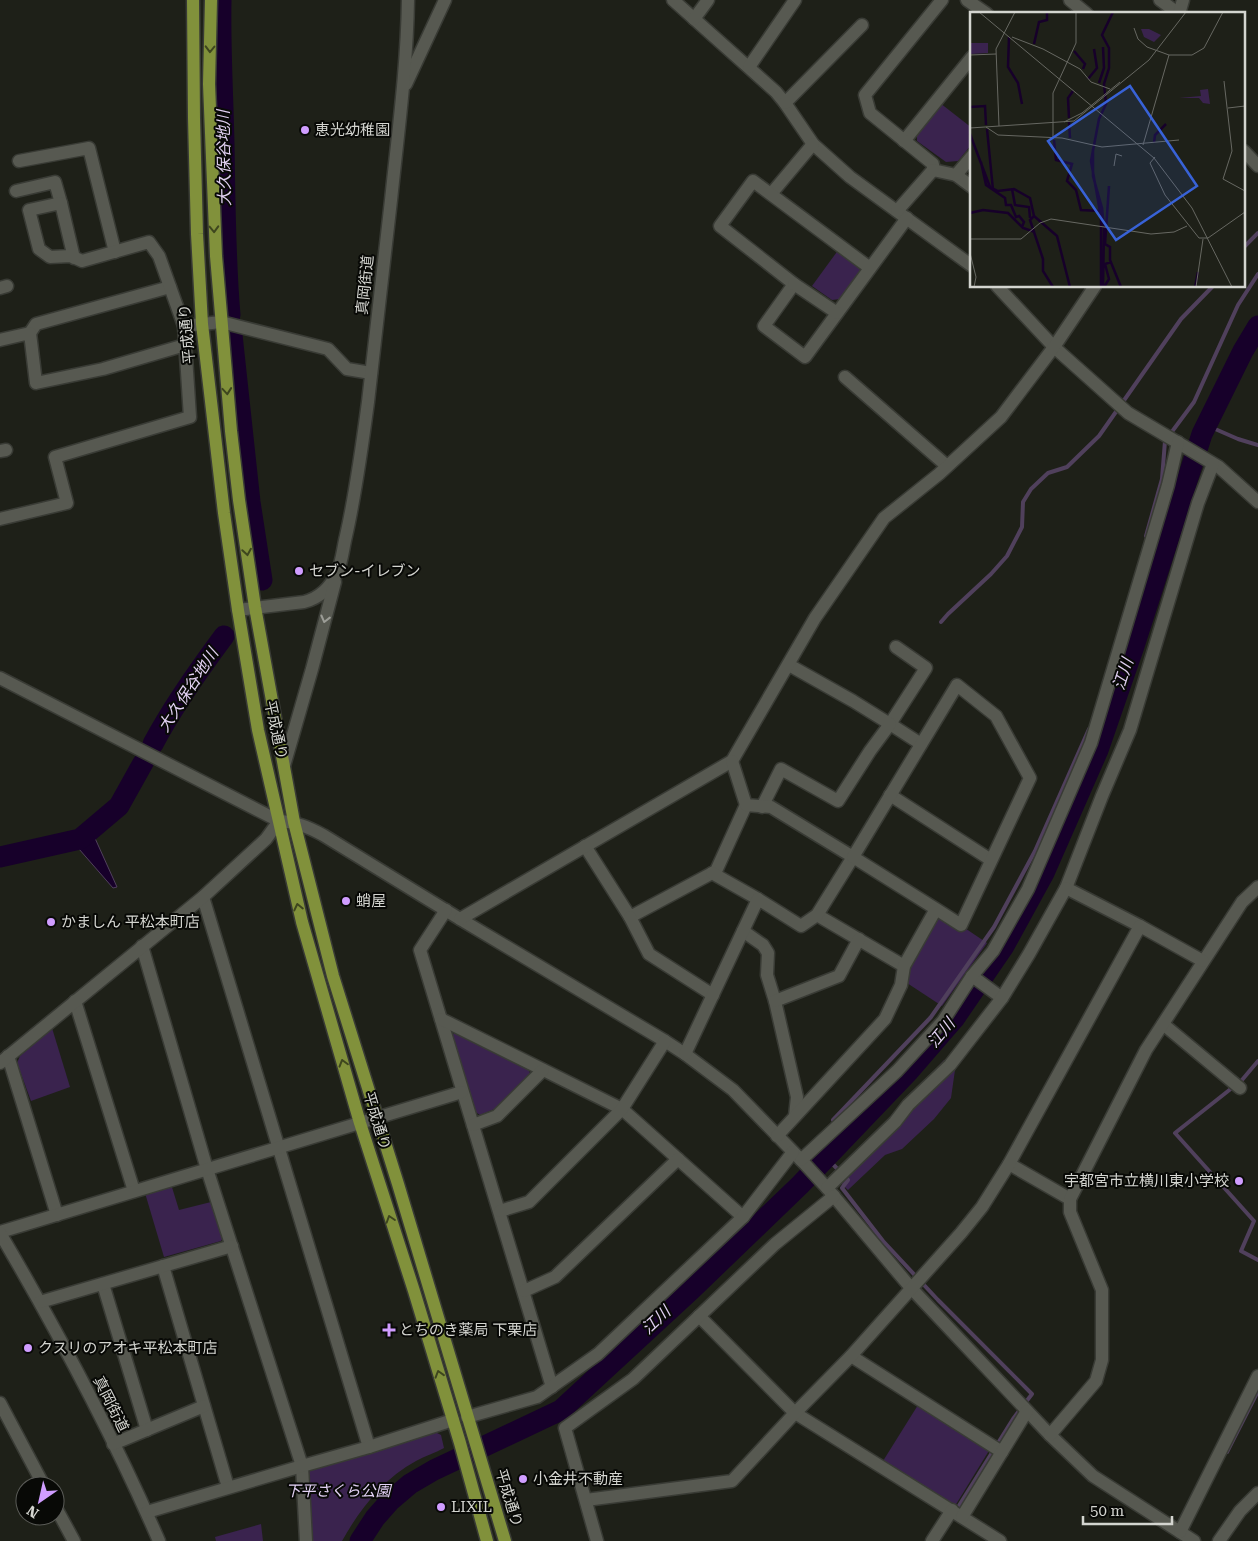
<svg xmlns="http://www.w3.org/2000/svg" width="1258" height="1541" font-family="'Roboto Serif','Noto Sans JP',serif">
  <rect width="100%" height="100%" fill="#1e2018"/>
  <g fill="#3a234e">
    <polygon points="940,103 972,128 972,144 958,161 946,162 917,141 917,131"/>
    <polygon points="839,249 859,264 860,271 840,299 832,300 812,286"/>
    <polygon points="944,914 987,943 942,1006 907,983 911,957 935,918"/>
    <polygon points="52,1028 70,1087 31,1101 17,1063 20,1056"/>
    <polygon points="458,1031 528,1067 531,1077 497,1108 480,1115 474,1111 450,1036"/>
    <polygon points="944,1060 955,1070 951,1098 934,1119 902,1149 885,1155 848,1190 833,1176 897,1111"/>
    <polygon points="171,1184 179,1210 215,1201 226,1233 221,1241 164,1257 145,1193"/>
    <polygon points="918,1405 990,1449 955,1506 883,1461"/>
    <path d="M433 1431 441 1435 444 1448C435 1453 425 1456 416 1461 383 1479 360 1509 342 1541H310L306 1476 311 1468Z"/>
    <polygon points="261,1524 263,1541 216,1541 215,1537"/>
  </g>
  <polygon fill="#17002a" stroke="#50405c" points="94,836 117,887 113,888 79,849"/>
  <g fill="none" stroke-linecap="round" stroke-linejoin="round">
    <g stroke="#50405c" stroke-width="4">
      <polyline points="1244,247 1258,233"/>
      <polyline points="1206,425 1238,439 1258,445"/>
      <polyline points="1146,536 1162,479 1165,441 1194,402 1238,305 1258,274"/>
      <polyline points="941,622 948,614 991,574 1007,556 1022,527 1023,502 1031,489 1048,473 1067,467 1099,436 1181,319 1213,286"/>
      <polyline points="94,836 94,826"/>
      <polyline points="1258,1061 1242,1080 1175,1133 1254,1221 1241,1251 1258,1260"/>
      <polyline points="848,1135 833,1120 931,1017 994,927 1035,851 1089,729"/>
      <polyline points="826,1157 848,1180 842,1188 883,1241 938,1300 1032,1394 1013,1419 955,1512"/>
      <polyline points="1227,1452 1258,1391"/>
    </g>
    <g stroke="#17002a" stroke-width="21">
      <path d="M221 0C220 48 223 96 224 144 225 201 225 258 230 315"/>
      <polyline points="232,335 250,502 262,580"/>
      <path d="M153 744C173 706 198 671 224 636"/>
      <polyline points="0,857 80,839 119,806 143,763"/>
      <polyline points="360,1541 375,1518 390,1501 410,1484 434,1470 561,1410 692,1289 800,1185 909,1071 954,1019 1004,946 1044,873 1098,750 1134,646 1202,434 1243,351 1258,326"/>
    </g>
    <defs>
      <g id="minor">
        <polyline points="673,0 776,92 785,103 813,144 850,177 972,266"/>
        <polyline points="967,0 987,14"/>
        <polyline points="1070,0 1087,14"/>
        <polyline points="1160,0 1179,14"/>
        <polyline points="1179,14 1183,0"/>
        <polyline points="694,19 708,0"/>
        <polyline points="749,67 795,0"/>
        <polyline points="406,84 445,0"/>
        <polyline points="785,103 862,25"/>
        <polyline points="904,141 972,57"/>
        <polyline points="1244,151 1258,166"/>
        <polyline points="19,161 89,148 115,252"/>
        <polyline points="933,170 933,164 870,113 865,95 942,0"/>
        <polyline points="956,175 972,187"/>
        <polyline points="16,191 55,182 61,203"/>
        <polyline points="771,194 813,144"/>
        <polyline points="897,211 933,170 956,175 972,156"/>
        <polyline points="870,268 753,181 720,226 794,284 764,326 805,357 907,218"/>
        <polyline points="794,284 837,313"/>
        <polyline points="997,286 1054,347 1128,413 1219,467 1258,502"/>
        <polyline points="0,288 7,286"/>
        <polyline points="184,326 221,322 328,349 347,369 371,373"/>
        <polyline points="30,333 36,324 170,287"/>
        <polyline points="0,340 30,333 36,383 103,369 185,345"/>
        <polyline points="845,377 947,466"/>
        <polyline points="0,451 6,450"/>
        <polyline points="0,519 67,503 55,457 190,417 184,326 159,256 149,242 82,261 71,256 50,257 39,249 29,210 61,203 74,258"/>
        <path d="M238 610 304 602C320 598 330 588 337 573 342 562 343 548 346 536 356 492 362 447 368 402 376 335 383 267 391 200 398 133 407 67 408 0"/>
        <polyline points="896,647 926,668 890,724 921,744"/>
        <path d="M0 678 279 821C296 822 308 827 323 835L460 919 665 1041 685 1054 733 1090 804 1163 827 1188 911 1288 1050 1435 1093 1476 1194 1541"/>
        <polyline points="284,766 312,669 335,582"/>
        <polyline points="890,795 991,860"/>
        <polyline points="762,807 781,769 838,801 870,751 890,724 853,701 789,665"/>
        <polyline points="585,846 630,917 716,871 746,805"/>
        <polyline points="712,873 758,899"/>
        <polyline points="203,897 369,1447"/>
        <polyline points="446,910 420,950 552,1387"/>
        <polyline points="817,915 904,966"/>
        <polyline points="630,917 649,954 713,995"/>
        <polyline points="460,919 732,761 815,618 884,518 939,474 1001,417 1054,347 1095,286"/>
        <polyline points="1140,926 1066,888 1102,796 1130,730 1198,503 1213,464"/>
        <polyline points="743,931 763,945 768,953 767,975 775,1001 797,1097 795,1116"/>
        <polyline points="142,946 207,1169 302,1466 306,1541"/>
        <polyline points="972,976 1002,998"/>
        <polyline points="75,1001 134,1191"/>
        <polyline points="775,1001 839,976 859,939"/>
        <polyline points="441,1019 622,1109 743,1217"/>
        <polyline points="1163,1024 1240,1088"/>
        <polyline points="685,1054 758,899 801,926 817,915 853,857 771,807 746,805 732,761"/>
        <polyline points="8,1056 57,1215"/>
        <polyline points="0,1063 203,897 266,839 279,821"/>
        <polyline points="473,1125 497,1116 543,1070"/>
        <polyline points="777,1136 885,1019 901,985 904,966 936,909 961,925 1030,778 996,716 957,685 853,857 936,909"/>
        <polyline points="801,1160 897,1071 943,1021 972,976 993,951 1028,889 1091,743 1168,485 1178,442"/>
        <polyline points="1009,1164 1070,1199"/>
        <polyline points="827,1188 895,1122 908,1105 950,1065 1002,998 1029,954 1066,888"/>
        <polyline points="500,1211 529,1202 622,1109 665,1041"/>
        <polyline points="0,1232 462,1092"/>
        <path d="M0 1233C58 1332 113 1435 159 1541"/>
        <polyline points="163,1266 228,1487"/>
        <polyline points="103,1284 147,1430"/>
        <polyline points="524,1291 555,1277 678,1159"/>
        <polyline points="40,1302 232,1246"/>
        <polyline points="699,1316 795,1413 1000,1541"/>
        <polyline points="851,1356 1002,1452"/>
        <polyline points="0,1403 44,1486"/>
        <polyline points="467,1417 537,1397 598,1354 743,1217 793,1152"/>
        <polyline points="1050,1435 1096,1381 1102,1360 1102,1290 1070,1212 1070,1199 1146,1050 1242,902 1258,887"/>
        <polyline points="113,1444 204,1406"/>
        <polyline points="586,1500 732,1481 795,1413 851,1356 961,1233 982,1207 1009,1164 1140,926 1203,961"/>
        <polyline points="55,1506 74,1541"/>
        <polyline points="147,1512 302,1466 369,1447 453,1420"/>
        <polyline points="962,1517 1027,1411"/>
        <polyline points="1180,1532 1258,1376"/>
        <polyline points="597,1541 565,1428 633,1379 775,1244 834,1196"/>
        <polyline points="932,1541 952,1510"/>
        <polyline points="1219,1541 1240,1511 1258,1493"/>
      </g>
      <g id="major">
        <polyline points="193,0 194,118 197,234 202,324 224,513 238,610 258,730 302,922 360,1123 414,1291 460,1443 487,1541"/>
        <polyline points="211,0 209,84 216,256 231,431 239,500 255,607 294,822 333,976 398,1184 505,1541"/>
      </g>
    </defs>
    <use href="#minor" stroke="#393b35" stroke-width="15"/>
    <use href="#major" stroke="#393b35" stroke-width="15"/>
    <use href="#minor" stroke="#575951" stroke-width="12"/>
    <use href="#major" stroke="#81913b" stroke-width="12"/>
  </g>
  <defs><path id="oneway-chevron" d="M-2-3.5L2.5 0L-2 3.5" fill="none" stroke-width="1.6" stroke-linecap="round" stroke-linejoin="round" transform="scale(1.25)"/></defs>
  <g stroke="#3e461e">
    <use href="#oneway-chevron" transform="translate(210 49) rotate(91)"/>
    <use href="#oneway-chevron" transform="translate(214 229) rotate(88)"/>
    <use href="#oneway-chevron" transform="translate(227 391) rotate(85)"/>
    <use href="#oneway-chevron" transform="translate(247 552) rotate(81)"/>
    <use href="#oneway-chevron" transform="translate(298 907) rotate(-103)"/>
    <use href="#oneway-chevron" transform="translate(343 1063) rotate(-106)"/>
    <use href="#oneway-chevron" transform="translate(390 1219) rotate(-108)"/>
    <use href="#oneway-chevron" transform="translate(439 1374) rotate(-107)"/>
  </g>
  <use stroke="#9c9d97" href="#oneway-chevron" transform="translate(325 619) rotate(104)"/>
  <g fill="#d09dff" stroke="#080906" stroke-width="2">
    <circle cx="305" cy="130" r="5"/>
    <circle cx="299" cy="571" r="5"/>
    <circle cx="346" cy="901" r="5"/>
    <circle cx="51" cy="922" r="5"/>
    <circle cx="1239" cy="1181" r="5"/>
    <path d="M386.5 1322.5h5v5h5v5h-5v5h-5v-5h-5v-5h5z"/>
    <circle cx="28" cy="1348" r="5"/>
    <circle cx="523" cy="1479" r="5"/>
    <circle cx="441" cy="1507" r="5"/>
  </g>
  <g text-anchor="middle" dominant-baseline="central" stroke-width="4" stroke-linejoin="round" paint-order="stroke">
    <g font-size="15" fill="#d4d5d0" stroke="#080906" text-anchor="start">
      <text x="315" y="130">恵光幼稚園</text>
      <text x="309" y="571">セブン-イレブン</text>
      <text x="356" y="901">蛸屋</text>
      <text x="61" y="922">かましん 平松本町店</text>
      <text x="1229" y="1181" text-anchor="end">宇都宮市立横川東小学校</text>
      <text x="399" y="1330">とちのき薬局 下栗店</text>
      <text x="38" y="1348">クスリのアオキ平松本町店</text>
      <text x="533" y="1479">小金井不動産</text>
      <text x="451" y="1507">LIXIL</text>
    </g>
    <g font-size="15" fill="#d4d5d0" stroke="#080906">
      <text transform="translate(365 285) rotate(-84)">真岡街道</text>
      <text transform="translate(187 334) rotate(-95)">平成通り</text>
      <text transform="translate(276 730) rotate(78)">平成通り</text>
      <text transform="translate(377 1121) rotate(73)">平成通り</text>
      <text transform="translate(111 1404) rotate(63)">真岡街道</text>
      <text transform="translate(509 1498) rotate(73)">平成通り</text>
    </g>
    <g font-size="15" font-style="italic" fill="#e2d1f4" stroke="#080906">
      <text x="338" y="1491">下平さくら公園</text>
    </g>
    <g font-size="16" font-style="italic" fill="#e2d1f3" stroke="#080906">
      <text transform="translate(224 158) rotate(-91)">大久保谷地川</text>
      <text transform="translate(1123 674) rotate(-72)">江川</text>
      <text transform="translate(188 690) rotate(-57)">大久保谷地川</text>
      <text transform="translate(941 1033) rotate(-50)">江川</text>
      <text transform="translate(656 1320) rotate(-43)">江川</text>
    </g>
  </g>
  <g transform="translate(970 12)">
    <rect width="275" height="275" fill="#1e2018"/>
    <path d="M171 17H179L191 23 184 30 174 25ZM0 31H18V41L0 42ZM238 77 240 92 233 91 229 86H209L231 84 230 78Z" fill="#3a234e"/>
    <path fill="none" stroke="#17002a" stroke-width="2.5" d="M39 25 38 55 48 71 52 92M64 32 69 10 77 8V0M104 39 115 52 113 57M118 67 127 56 124 37M129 71 134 56 133 35M0 95 15 94 16 113M99 106 98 86 103 79M99 110 100 126M17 117 23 178M0 122 20 175 28 179 44 177 60 186 64 204 60 208 73 247V259L83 275M84 128 86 148 102 152 97 169 106 178 111 198 130 199M184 131 185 123 196 112M123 137V164L132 196 134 216 133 275M11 150 16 173 35 186 36 193H41L46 205 49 204 54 210 52 215M139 174 135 232 140 235V248L151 275M42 177 45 193 59 195 60 206M0 201 13 198 38 201 53 216 65 220M64 204 87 224 100 275M131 275V205L121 149 129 107 136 92 134 72 139 56V36L132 23 143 0M134 275 139 267 135 252 141 250M225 275 228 260"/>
    <path fill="none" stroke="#676862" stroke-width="1" d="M9 0 184 146 222 196 262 275M164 16 168 27 177 35 199 43H222L234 36 253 0M42 25 73 37 110 57 121 70 140 77M0 43 26 42M254 69 262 139 253 167 275 179M258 96 275 94M94 110 112 101 150 70M29 114 26 37 45 0M16 115 28 123 92 126 132 135 209 128M0 116 104 109 179 48 216 0M83 126V81L106 31V0M173 133 199 43M185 145 180 151 195 183 229 226H238L275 200M144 154 146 142 152 144M0 227H51L70 211 81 207 181 222 204 220 217 214M0 241 6 265 4 275M226 275 233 227"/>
    <path fill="#3862d7" fill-opacity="0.15" stroke="#3862d7" stroke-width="2.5" d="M160 74 227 174 146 228 78 129Z"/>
    <rect width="275" height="275" fill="none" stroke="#d4d5d0" stroke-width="2.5"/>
  </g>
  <g transform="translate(40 1501) rotate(214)"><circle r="24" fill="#080906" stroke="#5a5b57"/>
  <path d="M0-4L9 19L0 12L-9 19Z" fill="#d09dff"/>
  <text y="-8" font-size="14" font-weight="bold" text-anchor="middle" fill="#d4d5d0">N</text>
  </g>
  <path d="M1083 1516v8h89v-8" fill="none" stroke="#d4d5d0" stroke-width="2.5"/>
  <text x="1090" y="1516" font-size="15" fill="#d4d5d0" stroke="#080906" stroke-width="4" paint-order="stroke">50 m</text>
</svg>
